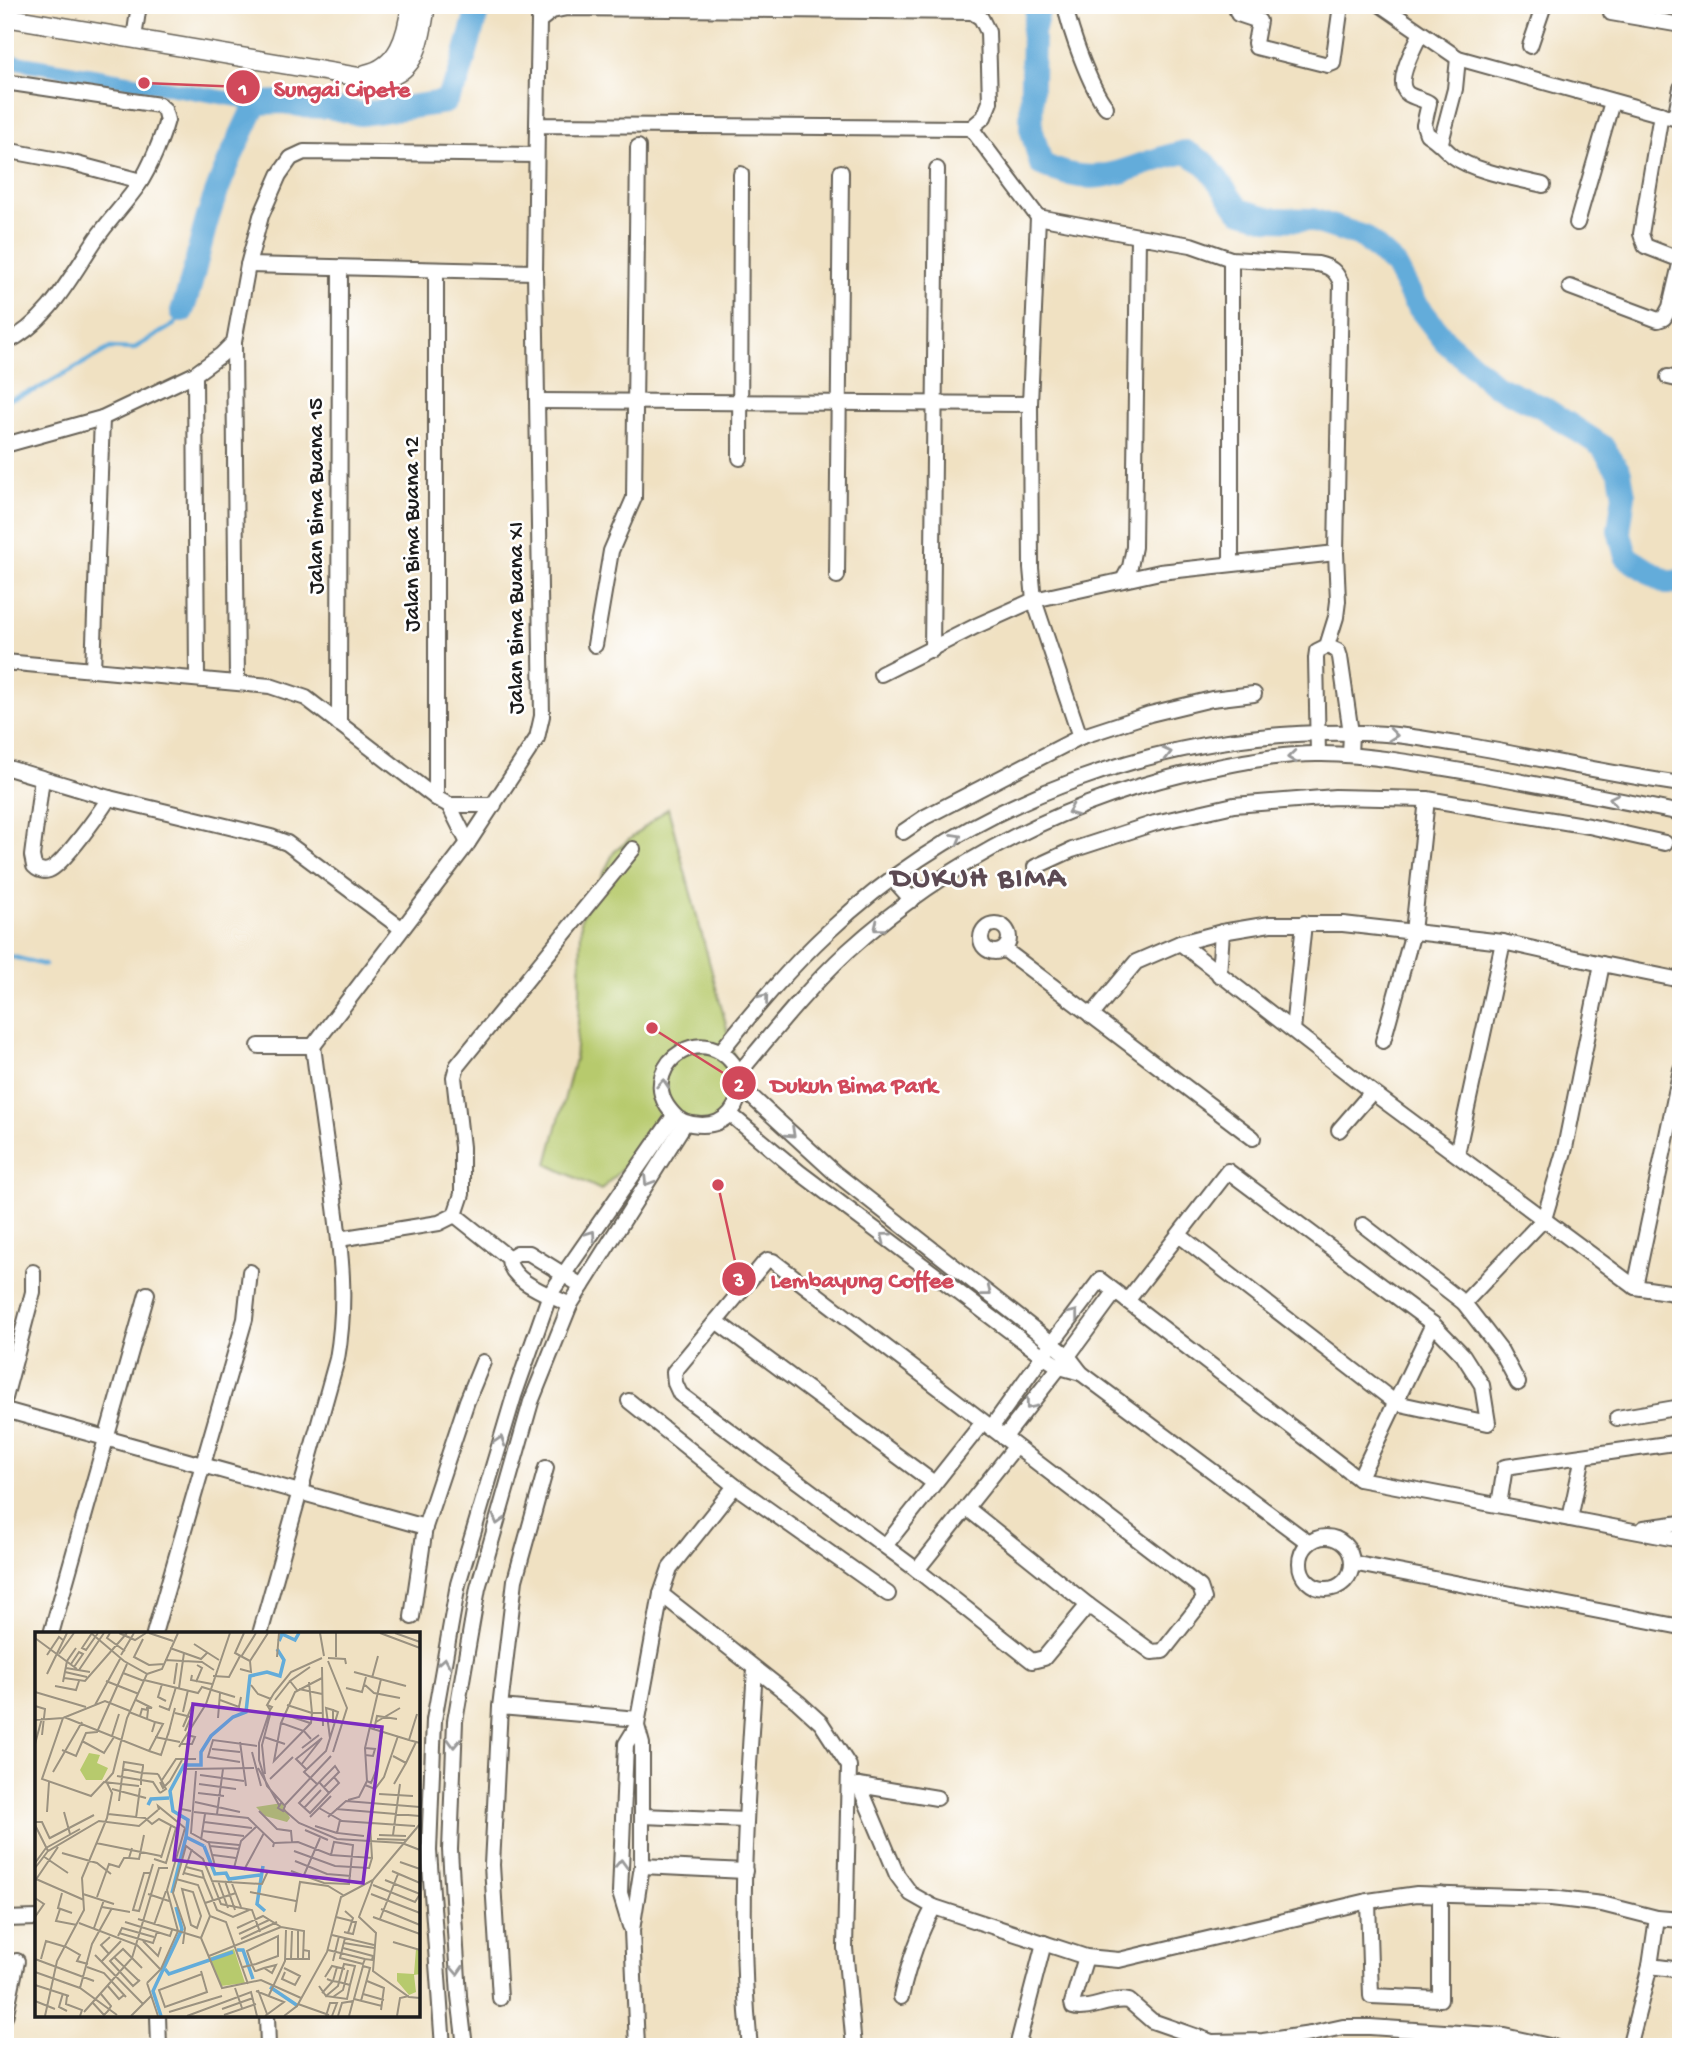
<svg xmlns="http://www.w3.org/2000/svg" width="1686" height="2052" font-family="'Gochi Hand',sans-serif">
  <rect width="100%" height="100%" fill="#fff"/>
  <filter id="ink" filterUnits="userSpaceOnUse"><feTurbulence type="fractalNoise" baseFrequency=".0143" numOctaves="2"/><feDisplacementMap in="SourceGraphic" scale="14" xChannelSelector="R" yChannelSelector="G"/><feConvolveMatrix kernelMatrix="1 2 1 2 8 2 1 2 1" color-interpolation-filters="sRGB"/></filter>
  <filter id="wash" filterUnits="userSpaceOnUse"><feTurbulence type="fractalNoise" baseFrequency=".00686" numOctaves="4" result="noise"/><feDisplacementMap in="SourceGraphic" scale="28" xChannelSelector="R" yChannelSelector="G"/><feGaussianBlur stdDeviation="1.57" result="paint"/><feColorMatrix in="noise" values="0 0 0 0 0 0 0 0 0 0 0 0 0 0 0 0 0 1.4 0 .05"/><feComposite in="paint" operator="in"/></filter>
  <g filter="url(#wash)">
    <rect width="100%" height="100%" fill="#f0e1c2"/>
    <polygon fill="#b7ca6d" stroke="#6a7344" stroke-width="2" points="668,808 739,1073 736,1106 704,1126 674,1116 601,1190 547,1164 575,1059 580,996 581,919 614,852"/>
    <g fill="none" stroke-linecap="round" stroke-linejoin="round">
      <g stroke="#63acda" stroke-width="4.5">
        <polyline points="5,400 36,390 110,348 133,349 175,324 182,311"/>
        <polyline points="5,955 45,965"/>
      </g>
      <polyline stroke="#63acda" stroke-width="14" points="5,60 256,103"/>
      <g stroke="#63acda" stroke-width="24">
        <path d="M1034 5 1038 11 1033 32 1031 128 1041 164C1103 194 1128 163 1186 152L1206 164 1239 210 1271 219 1312 220 1364 237 1395 265 1414 301 1445 341 1495 385 1542 407 1602 446 1620 473 1624 495 1619 530 1626 557 1667 583 1681 581"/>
        <path d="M182 311C194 280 198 249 208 217 220 178 238 141 256 103L284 102 305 106 329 107 360 114 445 102 458 80 479 5"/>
      </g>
    </g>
  </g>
  <g filter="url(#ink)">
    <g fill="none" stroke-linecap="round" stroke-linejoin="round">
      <defs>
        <g id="minor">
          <path d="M1065 5C1070 31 1090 87 1106 107"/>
          <polyline points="1235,5 1238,14 1259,21 1255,43 1256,47 1328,65 1333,63 1341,5"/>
          <polyline points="1381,5 1458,58 1681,120"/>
          <polyline points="1611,13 1681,25"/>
          <path d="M1421 33C1415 46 1393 83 1408 94 1414 98 1423 99 1429 103L1424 125 1427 134C1440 142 1443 148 1453 156 1472 171 1519 179 1543 185"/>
          <polyline points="134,38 139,5"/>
          <polyline points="1530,46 1544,5"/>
          <path d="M5 82 159 105 164 109 167 120C162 138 150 168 139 184 126 203 109 220 96 239 71 276 48 323 5 343"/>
          <polyline points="1661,114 1641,234 1645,246 1681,260"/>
          <polyline points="1675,118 1681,88"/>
          <polyline points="971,128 1038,217 1030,404 1031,568 1034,600 1080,737"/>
          <polyline points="1441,142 1455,89 1458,58"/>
          <polyline points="5,150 69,162 141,181"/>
          <polyline points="1038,217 1138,236"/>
          <polyline points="1577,223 1612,102"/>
          <polyline points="248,265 535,272"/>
          <polyline points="436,270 436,798"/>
          <polyline points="1570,287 1658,320 1664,318 1670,307 1681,260"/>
          <polyline points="234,342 237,682"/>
          <polyline points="195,374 197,679"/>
          <polyline points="1668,377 1681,380"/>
          <polyline points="538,401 1030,404"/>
          <polyline points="5,445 102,418 195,374 221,355 234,342 248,265 261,216 279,175 291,158 304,152 536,155"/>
          <polyline points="740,458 741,174"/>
          <polyline points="1231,563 1231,259"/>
          <polyline points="837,576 841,172"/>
          <path d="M1123 580 1130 567 1134 547 1138 236 1191 245 1231 259 1318 264C1331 267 1336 271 1341 283L1336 553 1338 601 1336 617 1327 646 1317 651 1316 658 1318 754"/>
          <polyline points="595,645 611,551 634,498 638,147"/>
          <polyline points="1327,646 1338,651 1340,657 1351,733 1350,755"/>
          <polyline points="932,650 937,169"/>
          <polyline points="5,662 270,686 306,698 436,798 449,805 494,805"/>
          <polyline points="93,670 102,418"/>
          <polyline points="881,674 976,626 1034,600 1160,572 1336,553"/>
          <polyline points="339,724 340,268"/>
          <polyline points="5,767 109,798 271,837 287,843 401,928"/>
          <path d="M42 778 32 856 34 866C38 870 43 872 49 870 63 865 100 812 109 798"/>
          <polyline points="449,805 468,843"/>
          <polyline points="903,832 925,817 1080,737 1150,714 1212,699 1254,694"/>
          <polyline points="1035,867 1072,850 1155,823 1234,805 1335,797 1427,799 1589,826 1665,843"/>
          <polyline points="893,879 912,900"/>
          <circle cx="995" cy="938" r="14"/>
          <polyline points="1005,950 1253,1138"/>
          <polyline points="1602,964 1503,942 1343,924 1270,924 1222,932 1180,943 1372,1092 1635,1287 1681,1294"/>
          <polyline points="1219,975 1222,932"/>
          <polyline points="1091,1016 1136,962 1180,943"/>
          <polyline points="1293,1030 1304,923"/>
          <polyline points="1383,1041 1413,932 1427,799"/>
          <polyline points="259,1046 313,1046 468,843 537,738 542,716 535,272 537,125 971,128 984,117 990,102 988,32 981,18 972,12 567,8 552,11 539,21 537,125"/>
          <path d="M721 1051C755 1009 789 968 829 931 970 798 1170 727 1363 733 1399 733 1435 741 1470 746 1540 758 1610 774 1681 784"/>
          <path d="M739 1073C708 1015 640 1064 667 1106 674 1116 680 1122 692 1124 727 1130 744 1105 739 1073 774 1031 808 988 848 951 948 860 1075 796 1207 769 1244 762 1284 753 1322 754 1374 755 1427 765 1479 774 1546 786 1613 799 1681 813"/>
          <polyline points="741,1087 834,1172 1068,1356 1081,1373 1309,1543"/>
          <polyline points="730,1114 799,1172 1043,1356 1060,1367 1081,1373"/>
          <polyline points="1339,1130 1372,1092"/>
          <polyline points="1457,1154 1503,942"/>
          <path d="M455 1215 509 1258C509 1282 551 1295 570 1305"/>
          <polyline points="1363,1225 1464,1303 1501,1351 1518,1383"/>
          <polyline points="339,1239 439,1223 455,1215 462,1194 462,1147 454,1077 457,1066 633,849"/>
          <polyline points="509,1258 517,1253 529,1253 582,1286"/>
          <polyline points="1635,1287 1681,1069"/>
          <polyline points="1127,1301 1228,1171 1433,1324 1463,1355 1482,1385 1488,1423 1396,1403 1179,1235"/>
          <polyline points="1464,1303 1544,1219 1565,1148 1602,964 1681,980"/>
          <polyline points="716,1321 934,1483"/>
          <polyline points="5,1398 33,1292 33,1272"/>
          <polyline points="629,1401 735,1486 888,1594"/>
          <polyline points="5,1410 425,1527"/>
          <polyline points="1617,1418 1681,1407"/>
          <polyline points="991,1428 1052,1343 1100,1280 1359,1479 1681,1540"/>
          <polyline points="1004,1438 1068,1356 1115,1292"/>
          <polyline points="1015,1447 917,1570 1032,1661 1044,1658 1088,1605"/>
          <polyline points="1359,1479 1433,1324"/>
          <polyline points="1499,1505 1505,1467 1681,1442"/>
          <polyline points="1570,1519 1583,1456"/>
          <polyline points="1644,1528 1681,1523"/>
          <circle cx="1326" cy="1563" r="26"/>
          <polyline points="885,1546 983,1422"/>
          <polyline points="1352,1563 1681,1627"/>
          <polyline points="917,1570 680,1394 675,1383 674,1372 764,1263 768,1260 773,1261 1200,1587 1204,1599 1163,1651 1152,1652 1088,1605 968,1509"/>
          <polyline points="661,1594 798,1702 821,1723 849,1766 845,1948 854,2047"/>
          <polyline points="412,1617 425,1527 467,1401 483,1362"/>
          <polyline points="51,1634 147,1294"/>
          <polyline points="154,1634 245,1319 250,1272"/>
          <path d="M260 1634 337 1359C348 1296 340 1245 332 1184 325 1138 319 1092 313 1046"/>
          <polyline points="500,1707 515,1580 546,1468"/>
          <polyline points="859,1785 897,1875 911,1894 934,1907 1086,1957 1119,1960 1368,1901 1417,1894 1551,1898 1602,1904 1657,1918 1681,1920"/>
          <polyline points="859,1785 937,1798"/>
          <polyline points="642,1816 746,1820"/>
          <polyline points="642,1866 745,1871"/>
          <polyline points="1368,1901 1371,1996 1440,1999 1440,1894"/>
          <polyline points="5,1919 37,1918"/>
          <polyline points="630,1926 620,1893 626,1744 637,1726"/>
          <path d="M1086 1957 1072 2003 1073 2007C1087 2012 1111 1997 1129 2001L1152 2021 1212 2042 1263 2041 1311 2034 1343 2027H1370L1504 2036 1554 2047"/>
          <polyline points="1650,1966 1681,1970"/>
          <path d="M901 1997C908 1966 918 1935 934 1907"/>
          <polyline points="500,1998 492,1865 500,1707 638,1719"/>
          <polyline points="158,2015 159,2047"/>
          <polyline points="267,2015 268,2047"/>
          <polyline points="5,2017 17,1961"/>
          <polyline points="443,2047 429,1851 434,1720 458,1584 514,1396 550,1294 674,1116"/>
          <polyline points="465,2047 459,1996 450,1850 455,1721 478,1588 531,1402 570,1305 685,1123"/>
          <polyline points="637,2047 632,1930 642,1866 642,1744 637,1726 638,1719 661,1594 670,1568 735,1486"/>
          <path d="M750 2047C737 1921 747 1794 755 1669"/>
          <polyline points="1017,2047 1044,1943"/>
          <polyline points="1629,2047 1650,1966 1657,1918"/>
        </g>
        <g id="major">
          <path d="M5 17 377 80C418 74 420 40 426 5"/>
          <path d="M365 74C399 68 407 35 411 5"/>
        </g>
      </defs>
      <use href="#minor" stroke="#666156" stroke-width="18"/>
      <use href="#major" stroke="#666156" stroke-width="21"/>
      <use href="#minor" stroke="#fff" stroke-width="14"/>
      <use href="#major" stroke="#fff" stroke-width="18"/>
    </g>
    <defs><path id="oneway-chevron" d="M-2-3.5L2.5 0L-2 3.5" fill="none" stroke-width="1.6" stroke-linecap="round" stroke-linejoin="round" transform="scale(1.75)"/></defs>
    <g stroke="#999">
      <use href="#oneway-chevron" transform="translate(1393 735) rotate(6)"/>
      <use href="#oneway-chevron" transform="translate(1167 753) rotate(-14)"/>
      <use href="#oneway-chevron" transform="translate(1292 757) rotate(174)"/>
      <use href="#oneway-chevron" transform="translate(1614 799) rotate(-168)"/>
      <use href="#oneway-chevron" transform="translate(1072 811) rotate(158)"/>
      <use href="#oneway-chevron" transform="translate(957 838) rotate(-30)"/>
      <use href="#oneway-chevron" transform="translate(878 927) rotate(141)"/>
      <use href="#oneway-chevron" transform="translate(764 998) rotate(-51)"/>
      <use href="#oneway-chevron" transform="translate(663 1084) rotate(-86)"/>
      <use href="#oneway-chevron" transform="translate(791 1133) rotate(43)"/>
      <use href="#oneway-chevron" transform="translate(648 1181) rotate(122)"/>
      <use href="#oneway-chevron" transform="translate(591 1235) rotate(-55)"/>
      <use href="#oneway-chevron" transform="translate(885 1237) rotate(-143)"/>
      <use href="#oneway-chevron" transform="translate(987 1292) rotate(38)"/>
      <use href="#oneway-chevron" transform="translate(1074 1314) rotate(-52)"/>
      <use href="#oneway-chevron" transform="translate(1030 1405) rotate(128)"/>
      <use href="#oneway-chevron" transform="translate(500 1441) rotate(-73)"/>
      <use href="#oneway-chevron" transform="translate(498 1520) rotate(106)"/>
      <use href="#oneway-chevron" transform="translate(444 1662) rotate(-80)"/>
      <use href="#oneway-chevron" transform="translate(454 1743) rotate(92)"/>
      <use href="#oneway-chevron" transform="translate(621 1864) rotate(-88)"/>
      <use href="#oneway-chevron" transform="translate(457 1970) rotate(87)"/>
    </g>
  </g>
  <g text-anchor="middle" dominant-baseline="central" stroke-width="5" stroke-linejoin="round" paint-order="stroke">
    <g font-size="23" fill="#1c1c1c" stroke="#fff">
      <text transform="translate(317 496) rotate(-90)">Jalan Bima Buana 15</text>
      <text transform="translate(413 534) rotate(-90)">Jalan Bima Buana 12</text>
      <text transform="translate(517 618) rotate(-90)">Jalan Bima Buana XI</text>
    </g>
    <g font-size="30" font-weight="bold" letter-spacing="2" fill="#5c4a53" stroke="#fff">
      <text x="979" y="880">DUKUH BIMA</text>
    </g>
  </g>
  <g transform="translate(35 1632)">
    <rect width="385" height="385" fill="#f0e1c2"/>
    <path d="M54 121 65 123 62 131 73 136 67 148H51L45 138ZM247 171 255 186 252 190 230 184 221 175ZM199 317 210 351 186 354 174 326ZM381 317 385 318V342L379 343 381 360 374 363 362 349V341L379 342Z" fill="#b7ca6d"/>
    <path fill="none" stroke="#63acda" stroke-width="3.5" d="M244 9 247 2 260 8 264 1M113 173 116 167 134 166M169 214 180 242 191 241 194 247 225 243M169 214 151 205 153 188 138 179 135 159 149 133H166V120L176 104 198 85 211 80 215 44 232 40 245 44 249 28 242 17M228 234 222 272 230 279M137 261 151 205M202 318H208L218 347M130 337 134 342 198 320M235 355 263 374M126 384 118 359 147 297 141 275"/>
    <path fill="none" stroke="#9b9280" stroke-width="2" d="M57 1 47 16 51 18 63 1M75 1 72 6 90 19M84 1 100 8 111 1M114 1 138 9M209 1 200 21 215 29M285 1 289 24M345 1 385 16M360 1 385 10M0 6 42 37M108 7 99 25 114 33 129 32M159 12 184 28M135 16 166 27 172 21M24 22 39 1M12 23 24 5 28 8M86 23 99 1M206 25 221 1M242 25 244 1M301 25V1M293 26 310 27 311 32M130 28 167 30 179 38M293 29 312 76 298 120M36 32 44 20 48 22 39 35M287 35 288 94M31 36 55 40M205 37 216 40 215 29 233 1M44 38 69 1M30 40 52 45M319 40 371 54M88 41 109 49M12 42 32 1M112 42 127 37 143 1M157 43 156 48 177 52M178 44 194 45 205 24M29 46 50 49 92 1M337 46 343 24M109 48 163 61 167 55 200 65M71 49 104 62M28 50 32 29 41 16M161 50 167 36 162 33M127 52 123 65 131 69M139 52 142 31M216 53 223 62 236 67M330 53 339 61 365 66M20 54 41 58 44 49M144 56 149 21M311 56 327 60 331 45M264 57 287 62M262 58 255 49 275 35M0 60 51 75M101 68 117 76H111M185 68 204 75 206 65M240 68 255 49M60 73 85 27M232 73 235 78 237 75 232 73 239 61 256 40 287 26M252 73 277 81 274 50M0 74 10 77 7 103M124 74 134 78 141 55M235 78 224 111V128L232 154 250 174 248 179 243 176 246 171M94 80 120 90 117 100M148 80 153 58M140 81 156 85 150 99M382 82 374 108 385 111M251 83 275 91M105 84 107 77 113 78 112 87M29 85 114 119 128 92 120 90M28 86 7 147 56 164 69 150 104 154M183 86 185 61M0 88 28 86 70 69 95 79M341 90 365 76M246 91 239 129 276 91 277 81H287M148 95 157 74M335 96 374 108M339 98 342 84 362 87M133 103 140 76M77 104 84 82M120 105 145 110M229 105 250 112M295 106 291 76 298 78V91M276 107 269 99 246 91 260 60 287 46M47 109 69 121 79 105M205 110 211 154M0 112 7 86M145 112H157L160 105 152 103M144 115 171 72 195 1M267 116 284 103M177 117 205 120M27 118 41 124 51 101 62 100 92 32M114 119 126 123 135 96M217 120 226 154M330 123 338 124 340 117 330 116M358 124 371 131 381 110M205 130 173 125 178 108 222 114M266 133 287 106M223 136 244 173M272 138 261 127 287 106M161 139 156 201 174 211 180 234 199 236 206 209 222 194M18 140 47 90M123 142 131 157 125 161M230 142 227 113 235 83M165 143 209 149M82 144 118 150 125 161M235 147 258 125M127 148 141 127H161M332 149 336 151 341 139 347 101M125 150 128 156 135 149 147 128M284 150 294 161 304 151 299 145M164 152 201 157M282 152 269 140 291 119 303 80 298 78M359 152 371 131M106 153V147L108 135V133L89 130 88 137 107 141 123 142M330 153 340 157 349 145 363 104M289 155 304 140 300 134 264 171 275 181 294 161M77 157 111 166M163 161 189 164M344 162 378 164M313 168 324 165 332 149 330 116 346 47M84 169 88 137M160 170 205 180M250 173 296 124M269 176 286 158M284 176 307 189 380 194M301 177 385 184M124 178 123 174 150 196M249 178 264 191 302 207 367 211 385 218M156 179 146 177 151 137 219 136M224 179 242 197 256 199 257 210M12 180 14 150M29 180 35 202M159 180 213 186 239 211 238 215M73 182 110 186 117 192 124 187 141 196 131 231 119 227M182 182 188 137M275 185 296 164M293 185 311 169 385 175M101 186 105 156M305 188 302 201 329 204M0 190H7L15 207M169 190 217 196M0 193 13 219 64 189 104 194 123 178M280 194 302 201M150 196 132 258 143 299 166 306 175 284 191 290 213 352M270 198 293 208M167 199 209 204M344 203 371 204M358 203 365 152M15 206 59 183M342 207 372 208M166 208 170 182M173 210 204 213M61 211 126 224M239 211 263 210 296 223 337 226 335 192M175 214 204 217M259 219 300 234 334 236 337 226M27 221 62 231 76 242M178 223 201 226M8 224 33 241M94 226 104 227 109 203M126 226 136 194M260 229 292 242 316 244M365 230 385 237M0 231 11 216 45 197M151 235 167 239 169 246M0 236 13 219M209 238 229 201M256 239 289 251 314 252 318 213 299 210 296 223M357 239 385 251M115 241H109L98 278 104 279 118 232M149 241 169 246 182 278 198 285 214 278M148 243 157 217M269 243 285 206M1 247 49 268M141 247 163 253 175 284M338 248 324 285 341 301 338 339 374 365 385 366M350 248 385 262M0 249 23 215M177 249 186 272 217 278 225 300M183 249 193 276M190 249 200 278M196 249 206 275M338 253 380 270 385 262M147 257 158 260 166 284 162 296 156 293ZM215 260 261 269M27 261 23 276 37 281M48 262 79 272M113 262 134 269M336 262 385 281M62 265 74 232 84 235 89 226H94L97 216M0 266 9 272 0 285M170 271 201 261M67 275 95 280M25 277 21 289 42 293M346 277 385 293M260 280 265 250 293 254 308 263M301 285 321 290 318 302 313 301M338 285 385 302M103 287 143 299 126 337 112 351M345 287 363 242M90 290 135 304 137 298M44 291 102 313 125 337M119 293 131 259M246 295 269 299 268 327M59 296 69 268M309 300 313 301 318 286 310 279M84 301 118 311 122 300M204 302 234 288M297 303 339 313M83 304 87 296 119 305M166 306 187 356 226 348 266 366M206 307 242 290M108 309 123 324 126 315M358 310 385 318M309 311 339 316M148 312 150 296 138 261 151 214 168 227 177 249 227 252 233 239M308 316 338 324 337 328 330 327 328 332 305 326 310 306M293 318 330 327M74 322 66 313 75 305M60 323 108 372M174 324 246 295 228 284 202 296M79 325 104 349M0 327 59 349M6 327 11 309 31 315 45 323 42 329 53 332M250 327H274V319L268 318M256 327 257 299M263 327V299M67 329 86 309M298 329 304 304M52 335 69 341 91 365M208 335 217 333 221 332 243 324V304L212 319 217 333 220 339H221L229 336 241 333 237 341 229 336M249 336 265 344 260 353 247 347 250 340M166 339 172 360 130 375 124 358 167 342M0 340 45 356 82 383M290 345 297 334 310 337M105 348 98 354 75 329 88 317 107 336M332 349 349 356 346 378M112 351 123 384M0 353 34 364M72 353 84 367 89 363M284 354 291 364 303 354 304 350 309 332 320 334 315 353 304 350 297 349 292 347M45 356 57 312 77 276M200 356 207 376M223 358 232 382M221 359 249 370 230 384M28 361 24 375 32 379M287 361 298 349 302 335M328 362 349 368M234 363 250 329 251 298M32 364 31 372 47 378 45 384M291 364 298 365 308 358 313 338M298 365 312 367 315 353M0 369 20 377M326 369 335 336 328 334 319 367 347 374M58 371 69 383 73 379 76 374 66 362M263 372 294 383M187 377 218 366M49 380 97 326 124 236H133M134 380 187 364M189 383 221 372M10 384 22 329 49 278 47 246 72 186 77 161 71 149 78 141 92 86 112 42 89 29 56 1M96 384 116 364M152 384 216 360 222 384M249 384 262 374 292 320 306 265 338 248 385 192M291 384 295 371H302L297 384M303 384 307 371 318 369 314 384M362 384 365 366 374 364"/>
    <path fill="#7b2cbf" fill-opacity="0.15" stroke="#7b2cbf" stroke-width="3.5" d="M158 72 347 95 328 251 139 228Z"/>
    <rect width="385" height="385" fill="none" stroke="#1c1c1c" stroke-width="3.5"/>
  </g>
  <path fill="none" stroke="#d1495b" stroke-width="2.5" d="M144 83L243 87M652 1028L739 1083M718 1185L739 1279"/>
  <g fill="#d1495b" stroke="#fff" stroke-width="2.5">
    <circle cx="144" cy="83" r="7"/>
    <circle cx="652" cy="1028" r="7"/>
    <circle cx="718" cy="1185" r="7"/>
    <circle cx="243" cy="87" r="18"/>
    <circle cx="739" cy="1083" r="18"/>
    <circle cx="739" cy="1279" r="18"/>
  </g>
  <g font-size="21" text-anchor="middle" font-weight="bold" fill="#fff">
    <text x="243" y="95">1</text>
    <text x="739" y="1091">2</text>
    <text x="739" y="1286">3</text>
  </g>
  <g font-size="24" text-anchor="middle" font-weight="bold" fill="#d1495b" stroke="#fff" stroke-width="5" stroke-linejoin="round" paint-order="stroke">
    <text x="342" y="96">Sungai Cipete</text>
    <text x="854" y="1092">Dukuh Bima Park</text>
    <text x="862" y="1287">Lembayung Coffee</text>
  </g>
  <rect width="1686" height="2052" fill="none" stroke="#fff" stroke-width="28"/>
</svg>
